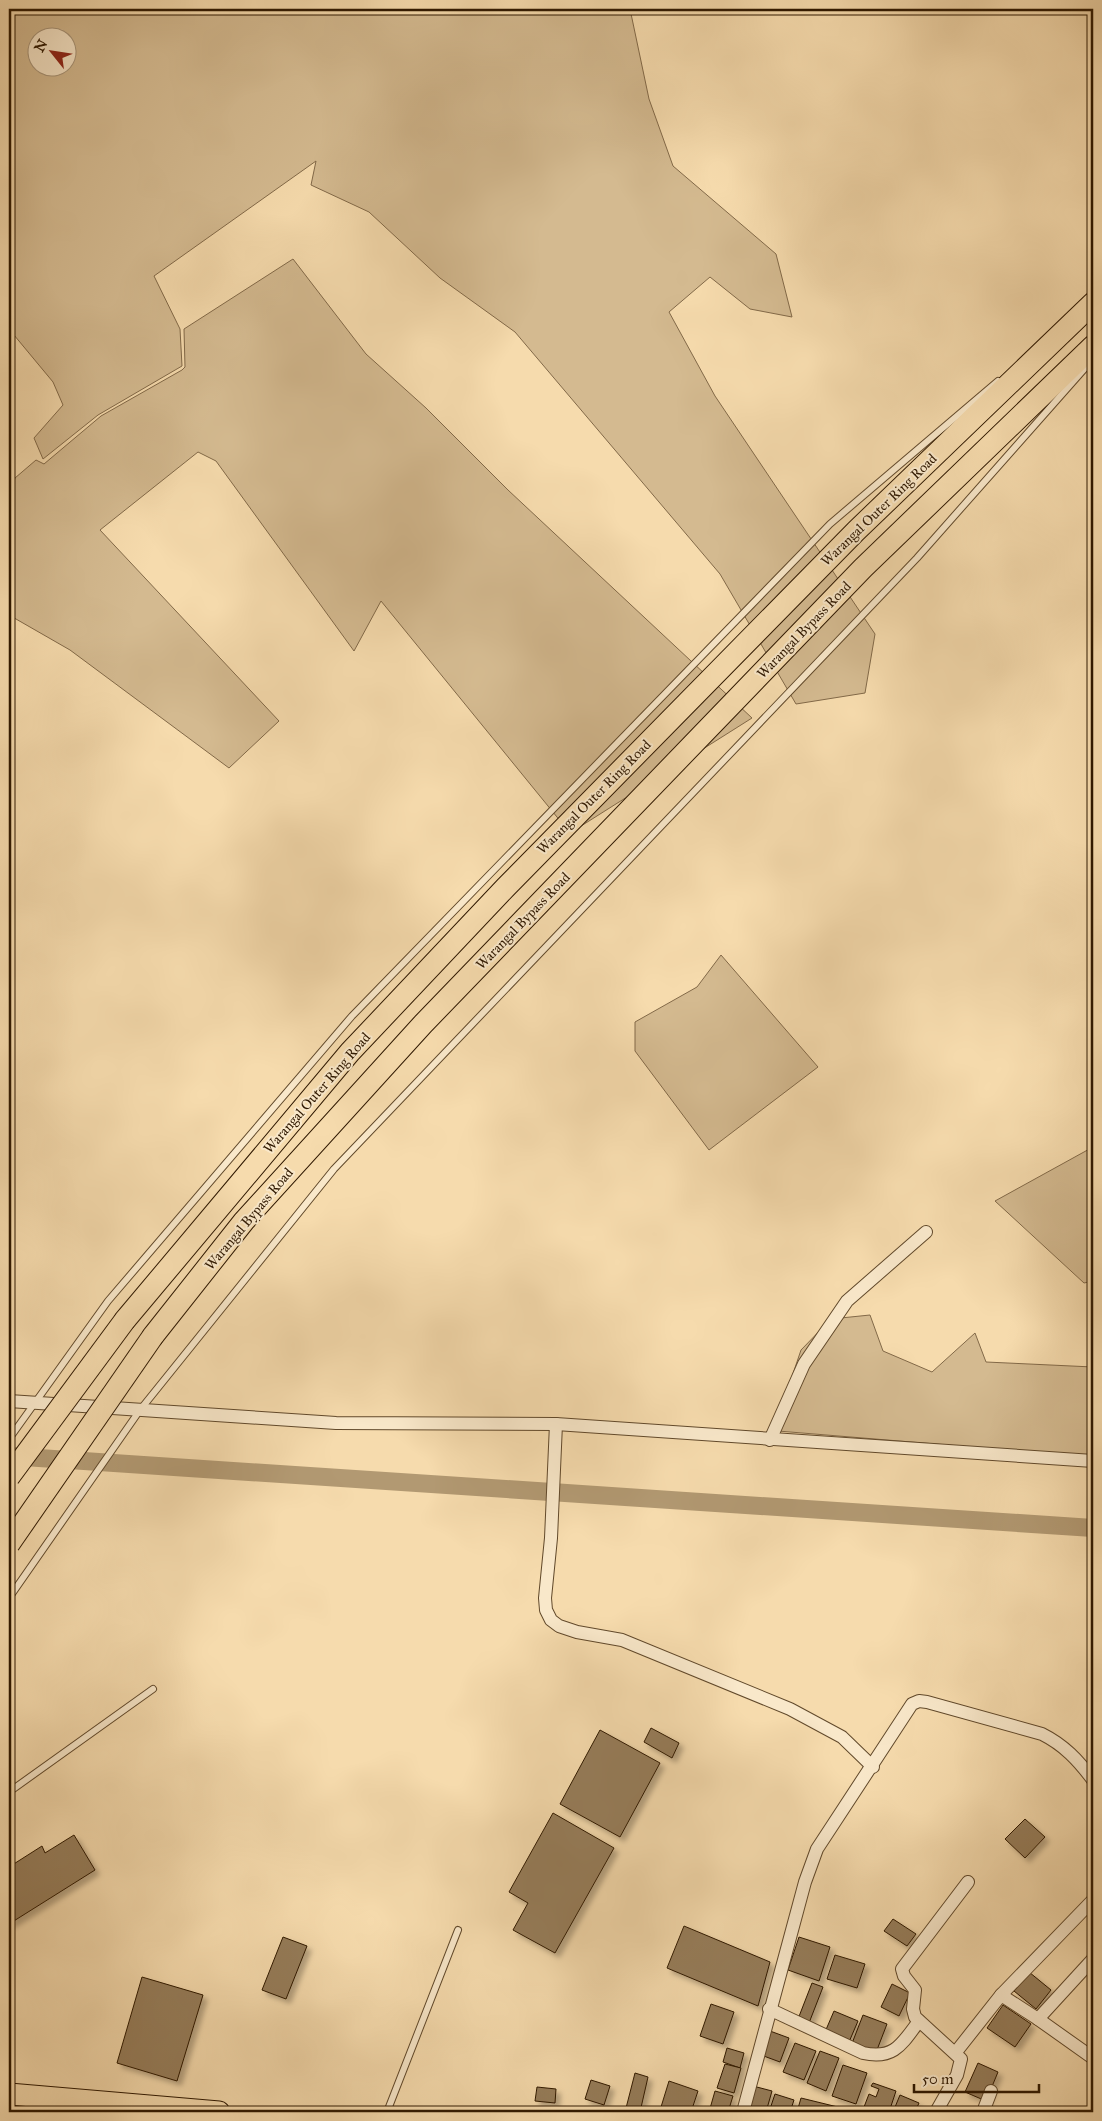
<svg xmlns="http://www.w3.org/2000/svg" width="1102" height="2121" font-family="'IM FELL Great Primer',serif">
  <defs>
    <filter id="shadow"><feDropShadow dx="4.5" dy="4.5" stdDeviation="2.5" flood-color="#0004"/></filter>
  </defs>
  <rect width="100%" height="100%" fill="#f6dbad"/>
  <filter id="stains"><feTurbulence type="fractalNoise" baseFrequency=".004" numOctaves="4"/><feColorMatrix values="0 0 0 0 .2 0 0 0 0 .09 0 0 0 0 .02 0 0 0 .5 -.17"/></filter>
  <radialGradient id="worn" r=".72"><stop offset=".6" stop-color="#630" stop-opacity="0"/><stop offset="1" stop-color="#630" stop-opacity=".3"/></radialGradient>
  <g fill="#d4ba90" stroke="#826948" fill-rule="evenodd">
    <path d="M9 9H630L649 99 673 166 776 254 792 317 750 309 710 277 669 312 715 396 875 634 865 693 796 704 720 574 515 332 440 278 369 212 311 185 316 161 154 276 180 329 182 366 98 415 43 459 34 438 63 405 53 382 9 329ZM38 38H68V68H38Z"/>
    <polygon points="293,259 366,354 426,408 508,490 752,718 570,833 381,601 354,651 216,461 198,452 100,530 279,721 229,768 70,650 9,615 9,499 15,478 36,460 44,464 101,416 182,370 185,367 184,329"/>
    <polygon points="721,955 818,1067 709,1150 635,1051 635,1022 697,987"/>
    <polygon points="1093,1147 1093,1281 1084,1283 995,1201"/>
    <polygon points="870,1315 883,1351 932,1372 975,1333 986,1362 1093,1367 1093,1457 778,1431 781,1409 801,1350 831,1319"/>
  </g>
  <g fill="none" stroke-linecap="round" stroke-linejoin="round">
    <polyline stroke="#b29972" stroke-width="18" points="9,1456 1093,1528"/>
  </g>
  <g fill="#967d5a" stroke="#2f1800" filter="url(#shadow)">
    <polygon points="651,1728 679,1743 672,1758 644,1742"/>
    <polygon points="600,1730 660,1763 620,1837 560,1804"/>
    <polygon points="553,1813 614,1848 555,1953 513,1930 528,1903 509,1892"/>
    <polygon points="1025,1819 1045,1837 1025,1858 1005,1839"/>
    <polygon points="74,1835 95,1870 9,1924 9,1867 42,1846 45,1853"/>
    <polygon points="893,1919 916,1934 907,1946 884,1931"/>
    <polygon points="684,1926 770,1962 758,2006 667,1968"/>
    <polygon points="283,1937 307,1946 286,1999 262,1990"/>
    <polygon points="799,1937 830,1947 819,1981 788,1970"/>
    <polygon points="835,1955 865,1964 857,1988 827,1979"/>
    <polygon points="1029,1972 1051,1990 1036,2009 1014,1991"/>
    <polygon points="142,1977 203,1995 177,2081 117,2063"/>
    <polygon points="812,1983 823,1987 809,2023 798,2019"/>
    <polygon points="892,1984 910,1993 899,2016 881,2007"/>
    <polygon points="711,2004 734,2012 723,2044 700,2036"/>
    <polygon points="1003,2005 1031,2024 1015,2047 987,2028"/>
    <polygon points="834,2011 858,2021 849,2042 825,2032"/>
    <polygon points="863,2015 887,2024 875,2055 851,2046"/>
    <polygon points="770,2031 789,2038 780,2062 761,2055"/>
    <polygon points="795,2043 816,2051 804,2080 783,2072"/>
    <polygon points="727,2048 744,2053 740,2068 723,2062"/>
    <polygon points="820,2051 839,2058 826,2091 807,2083"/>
    <polygon points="978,2063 998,2072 986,2101 965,2092"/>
    <polygon points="725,2064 741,2068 734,2093 717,2088"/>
    <polygon points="843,2065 867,2073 856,2104 832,2096"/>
    <polygon points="635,2073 648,2077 640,2112 625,2112"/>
    <polygon points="591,2080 610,2086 604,2105 585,2099"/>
    <polygon points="669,2081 698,2091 691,2112 678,2112 661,2107"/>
    <polygon points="873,2083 896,2091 889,2112 878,2112 864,2107 869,2094 876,2097 879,2089 871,2086"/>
    <polygon points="753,2086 772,2091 766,2112 745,2112"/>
    <polygon points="537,2087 556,2089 555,2103 535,2101"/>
    <polygon points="715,2091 733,2096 728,2112 709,2112"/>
    <polygon points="775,2094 794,2100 790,2112 769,2112"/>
    <polygon points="900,2095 919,2103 915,2112 893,2112"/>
    <polygon points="801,2098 850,2110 849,2112 797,2112"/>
  </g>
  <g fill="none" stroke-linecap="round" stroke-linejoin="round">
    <defs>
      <g id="service">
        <polyline points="9,1439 108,1301 352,1016 830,524 998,381"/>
        <polyline points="9,1598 140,1410 334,1169 917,558 1086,367"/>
        <polyline points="9,1792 153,1689"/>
        <polyline points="387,2112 458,1930"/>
      </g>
      <g id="minor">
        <polyline points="9,1401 336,1423 556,1424 1093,1461"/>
        <polyline points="556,1424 551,1538 545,1598 546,1610 551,1620 559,1626 577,1632 622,1640 790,1709 842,1737 873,1767"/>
        <polyline points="770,1440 804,1364 847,1301 926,1232"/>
        <polyline points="1093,1959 1038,2019 1093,2058"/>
        <polyline points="1001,1995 1093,1900"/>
        <path d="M769 2009 863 2053C894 2060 902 2044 919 2021"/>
        <polyline points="956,2052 1001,1995 1038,2019"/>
        <path d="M743 2112 805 1882 817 1849 912 1704 919 1701 927 1702 1042 1734C1064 1745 1078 1760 1093 1780"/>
        <polyline points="936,2112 957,2075 961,2059 915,2017 913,2009 915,1990 904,1976 902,1969 968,1882"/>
        <polyline points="983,2112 991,2091"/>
      </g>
      <g id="trunk">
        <polyline points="125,1320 350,1052 506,887 856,531 1093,303"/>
        <polyline points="153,1336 244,1221 423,1024 863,568 1093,346"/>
        <polyline points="9,2094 219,2112"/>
      </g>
    </defs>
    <use href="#service" stroke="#61492b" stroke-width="8"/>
    <use href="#minor" stroke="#61492b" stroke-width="14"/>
    <use href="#trunk" stroke="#2f1800" stroke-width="23"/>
    <use href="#service" stroke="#f9e8ca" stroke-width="6"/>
    <use href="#minor" stroke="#f9e8ca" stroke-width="12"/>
    <use href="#trunk" stroke="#f6dbad" stroke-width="21"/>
    <defs>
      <g id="trunk-bridge">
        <polyline points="9,1477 125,1320"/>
        <polyline points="9,1544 153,1336"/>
      </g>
    </defs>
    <use href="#trunk-bridge" stroke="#2f1800" stroke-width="23" stroke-linecap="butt"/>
    <use href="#trunk-bridge" stroke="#f6dbad" stroke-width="21"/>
  </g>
  <g text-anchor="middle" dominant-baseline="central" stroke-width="4" stroke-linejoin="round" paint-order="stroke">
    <g font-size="14" fill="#2f1800" stroke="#f9e8ca">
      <text transform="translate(879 510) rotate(-44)">Warangal Outer Ring Road</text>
      <text transform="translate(804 630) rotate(-46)">Warangal Bypass Road</text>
      <text transform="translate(594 797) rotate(-45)">Warangal Outer Ring Road</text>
      <text transform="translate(523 921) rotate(-46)">Warangal Bypass Road</text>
      <text transform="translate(317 1093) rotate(-49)">Warangal Outer Ring Road</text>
      <text transform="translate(249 1219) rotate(-50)">Warangal Bypass Road</text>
    </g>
  </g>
  <rect width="1102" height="2121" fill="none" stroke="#f6dbad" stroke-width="30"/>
  <rect x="10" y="10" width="1082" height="2101" fill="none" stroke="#2f1800" stroke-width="2.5"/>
  <rect x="15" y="15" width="1072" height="2091" fill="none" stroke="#2f1800"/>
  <g transform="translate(52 52) rotate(300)"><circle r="24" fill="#f9e8ca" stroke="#a89579"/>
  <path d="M0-4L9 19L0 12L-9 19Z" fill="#8f2418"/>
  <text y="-8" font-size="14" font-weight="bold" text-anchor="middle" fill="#2f1800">N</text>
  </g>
  <path d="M914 2084v8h125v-8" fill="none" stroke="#2f1800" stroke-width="2.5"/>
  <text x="922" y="2084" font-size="15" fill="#2f1800" stroke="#f9e8ca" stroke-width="4" paint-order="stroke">50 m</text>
  <rect width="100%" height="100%" filter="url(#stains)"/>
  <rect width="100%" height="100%" fill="url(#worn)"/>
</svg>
